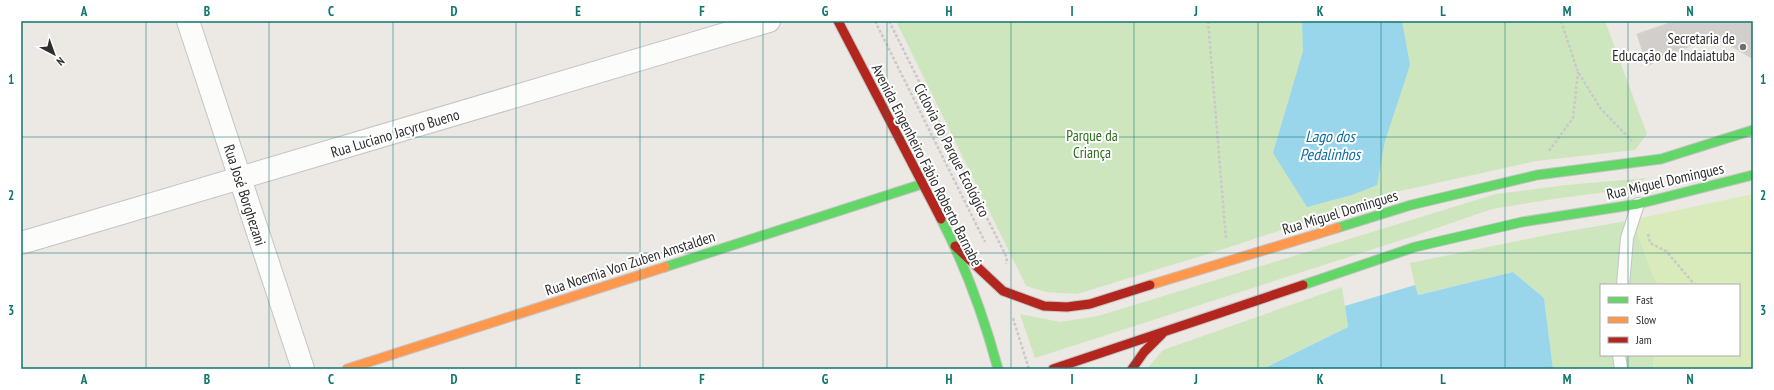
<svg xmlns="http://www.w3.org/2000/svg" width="1774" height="390" font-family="'PT Sans Narrow',sans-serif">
  <rect width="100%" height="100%" fill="#ece8e4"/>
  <g fill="#cee6be">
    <polygon points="896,21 1605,21 1647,134 1635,150 1536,161 1396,192 1224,249 1077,294 1046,292 1026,286"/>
    <polygon points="1647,178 1623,190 1560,198 1492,209 1414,236 1035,358 1020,314 1060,322 1098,316 1496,194 1566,185"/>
    <polygon points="1632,220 1657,285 1601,285 1601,355 1654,355 1653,369 1553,369 1544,298 1513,272 1417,295 1410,263 1552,234"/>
    <polygon points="1342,287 1348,327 1263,369 1147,369 1163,350"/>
  </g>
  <polygon fill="#d9eabb" points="1753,194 1753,369 1653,369 1654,355 1739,355 1739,285 1657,285 1632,220"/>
  <g fill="#99d6ec">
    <polygon points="1302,21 1402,21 1410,65 1385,141 1377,185 1352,195 1307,207 1273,153 1303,51"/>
    <polygon points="1513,272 1544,298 1553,369 1263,369 1348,327 1345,306 1415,285 1418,295"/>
  </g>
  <polygon fill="#d1cecb" stroke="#d7d4d0" points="1675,21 1753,21 1753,59 1713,35 1647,66 1637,34"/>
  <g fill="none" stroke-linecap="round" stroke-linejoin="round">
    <defs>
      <g id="lane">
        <polyline points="1623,285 1627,238 1638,204"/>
        <polyline points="1619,355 1621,369"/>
      </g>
      <g id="street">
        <polyline points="188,21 303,369"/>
        <polyline points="21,243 769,21"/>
      </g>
      <g id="fast">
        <path d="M941 219C966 267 984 317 998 369"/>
        <polyline points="1337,228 1411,205 1537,175 1661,159 1753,130"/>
        <polyline points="665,267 922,184"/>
        <polyline points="1303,285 1415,247 1522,222 1638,204 1753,175"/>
      </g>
      <g id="slow">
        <polyline points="1150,285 1337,228"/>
        <polyline points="347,369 665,267"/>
      </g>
      <g id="jam">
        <polyline points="838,21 941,219"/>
        <polyline points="955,246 1003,291 1044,306 1067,307 1090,304 1150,285"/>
        <polyline points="1053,369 1303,285"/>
        <polyline points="1132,369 1144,352 1162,334"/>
      </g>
    </defs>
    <use href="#lane" stroke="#c5c4c5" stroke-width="14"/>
    <use href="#street" stroke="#c5c4c5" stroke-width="24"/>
    <use href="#fast" stroke="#c5c4c5" stroke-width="11"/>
    <use href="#slow" stroke="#c5c4c5" stroke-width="11"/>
    <use href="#jam" stroke="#c5c4c5" stroke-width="11"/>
    <g stroke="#c9c9c8" stroke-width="2.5" stroke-dasharray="3 2" stroke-linecap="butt">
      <polyline points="875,21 985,242"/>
      <polyline points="889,21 1007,258 1006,264"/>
      <polyline points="1208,21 1226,239"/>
      <polyline points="1561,21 1578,72 1601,109 1632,141"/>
      <polyline points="1549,151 1573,118 1578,72"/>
      <polyline points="1648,234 1650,243 1666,251 1695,285"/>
      <polyline points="1013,318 1029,369"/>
    </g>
    <use href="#lane" stroke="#fcfcfb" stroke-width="12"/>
    <use href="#street" stroke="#fcfcfb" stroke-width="22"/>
    <use href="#fast" stroke="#63d668" stroke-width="9"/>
    <use href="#slow" stroke="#ff974d" stroke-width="9"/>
    <use href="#jam" stroke="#b3261e" stroke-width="9"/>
  </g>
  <path fill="none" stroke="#0f766e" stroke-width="1" stroke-opacity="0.55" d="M146 21V369M269 21V369M393 21V369M516 21V369M640 21V369M763 21V369M887 21V369M1011 21V369M1134 21V369M1258 21V369M1381 21V369M1505 21V369M1628 21V285M21 137H1753M21 253H1753M1628 355V369"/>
  <circle fill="#706f6e" stroke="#fff" stroke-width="1.5" cx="1743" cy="47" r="4"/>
  <g text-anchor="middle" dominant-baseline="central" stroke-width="4" stroke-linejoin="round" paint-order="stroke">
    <g font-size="15" fill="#2e2e2e" stroke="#fff" text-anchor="end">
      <text x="1735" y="38">Secretaria de<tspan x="1735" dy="17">Educação de Indaiatuba</tspan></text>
    </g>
    <g font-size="15" fill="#2e2e2e" stroke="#fff">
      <text transform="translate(395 133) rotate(-17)">Rua Luciano Jacyro Bueno</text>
      <text transform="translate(952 150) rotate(63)">Ciclovia do Parque Ecológico</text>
      <text transform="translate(927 165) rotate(63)">Avenida Engenheiro Fábio Roberto Barnabé</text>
      <text transform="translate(1665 181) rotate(-13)">Rua Miguel Domingues</text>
      <text transform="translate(245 195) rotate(72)">Rua José Borghezani</text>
      <text transform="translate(1340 212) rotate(-17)">Rua Miguel Domingues</text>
      <text transform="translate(630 263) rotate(-18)">Rua Noemia Von Zuben Amstalden</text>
    </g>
    <g font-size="15" fill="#2c6e1b" stroke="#fff">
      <text x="1092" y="135">Parque da<tspan x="1092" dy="17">Criança</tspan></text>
    </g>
    <g font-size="16" font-style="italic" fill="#0d6fa3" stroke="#fff">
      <text x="1330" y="136">Lago dos<tspan x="1330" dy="18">Pedalinhos</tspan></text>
    </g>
  </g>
  <rect width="1774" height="390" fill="none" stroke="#ffffff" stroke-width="44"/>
  <rect x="1600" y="284" width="140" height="72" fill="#ffffff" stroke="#ababab"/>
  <rect x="1608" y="297" width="20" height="6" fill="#63d668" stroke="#ababab"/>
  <text x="1636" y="304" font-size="12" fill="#2e2e2e">Fast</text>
  <rect x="1608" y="317" width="20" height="6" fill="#ff974d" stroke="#ababab"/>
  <text x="1636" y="324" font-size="12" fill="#2e2e2e">Slow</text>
  <rect x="1608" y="337" width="20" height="6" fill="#b3261e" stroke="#ababab"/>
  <text x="1636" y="344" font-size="12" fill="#2e2e2e">Jam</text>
  <g transform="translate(54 54) rotate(139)" stroke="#ffffff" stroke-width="3" paint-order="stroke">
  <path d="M0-3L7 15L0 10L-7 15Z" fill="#2e2e2e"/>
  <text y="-6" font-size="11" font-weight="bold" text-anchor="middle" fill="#2e2e2e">N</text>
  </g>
  <rect x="22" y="22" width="1730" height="346" fill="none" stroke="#0f766e" stroke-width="1.5"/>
  <g font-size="13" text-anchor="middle" font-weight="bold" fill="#0f766e">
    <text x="84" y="16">A</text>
    <text x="207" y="16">B</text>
    <text x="331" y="16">C</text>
    <text x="454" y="16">D</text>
    <text x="578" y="16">E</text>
    <text x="702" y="16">F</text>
    <text x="825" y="16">G</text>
    <text x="949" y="16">H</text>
    <text x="1072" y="16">I</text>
    <text x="1196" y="16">J</text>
    <text x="1320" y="16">K</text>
    <text x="1443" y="16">L</text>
    <text x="1567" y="16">M</text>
    <text x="1690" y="16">N</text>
    <text x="11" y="84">1</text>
    <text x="1763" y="84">1</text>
    <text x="11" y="200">2</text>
    <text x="1763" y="200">2</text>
    <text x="11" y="315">3</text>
    <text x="1763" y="315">3</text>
    <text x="84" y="384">A</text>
    <text x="207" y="384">B</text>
    <text x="331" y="384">C</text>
    <text x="454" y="384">D</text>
    <text x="578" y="384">E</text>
    <text x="702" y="384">F</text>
    <text x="825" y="384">G</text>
    <text x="949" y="384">H</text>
    <text x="1072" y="384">I</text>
    <text x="1196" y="384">J</text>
    <text x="1320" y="384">K</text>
    <text x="1443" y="384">L</text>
    <text x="1567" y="384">M</text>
    <text x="1690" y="384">N</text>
  </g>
</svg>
